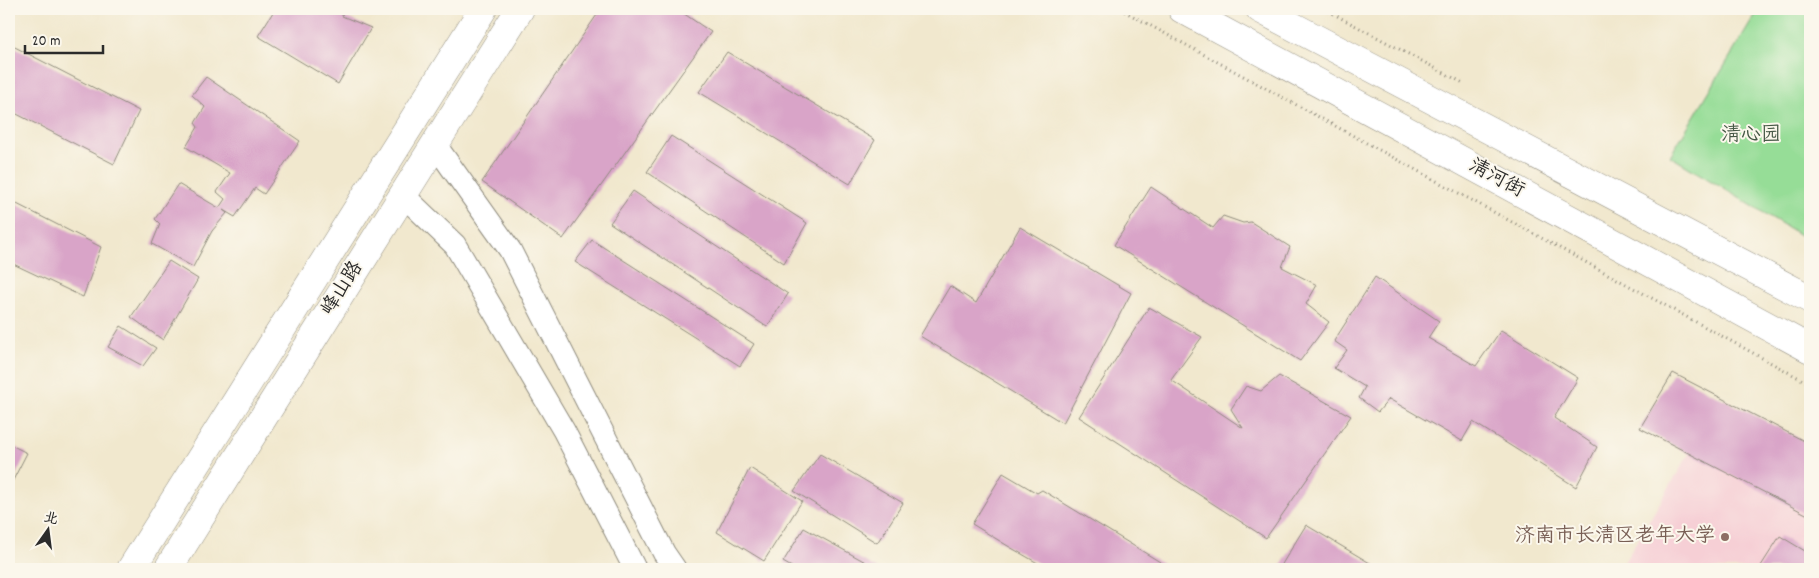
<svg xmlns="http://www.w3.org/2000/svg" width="1819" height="578" font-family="Dekko,'LXGW WenKai TC',sans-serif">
  <rect width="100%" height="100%" fill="#fbf7ec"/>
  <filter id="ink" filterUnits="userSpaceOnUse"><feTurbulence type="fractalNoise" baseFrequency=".02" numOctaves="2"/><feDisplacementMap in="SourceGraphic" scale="10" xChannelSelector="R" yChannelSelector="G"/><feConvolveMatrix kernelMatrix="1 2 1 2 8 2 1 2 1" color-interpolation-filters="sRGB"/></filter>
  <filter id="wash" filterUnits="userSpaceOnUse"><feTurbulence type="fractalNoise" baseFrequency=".0096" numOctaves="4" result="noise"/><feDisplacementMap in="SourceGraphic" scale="20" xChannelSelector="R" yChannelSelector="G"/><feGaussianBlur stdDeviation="1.12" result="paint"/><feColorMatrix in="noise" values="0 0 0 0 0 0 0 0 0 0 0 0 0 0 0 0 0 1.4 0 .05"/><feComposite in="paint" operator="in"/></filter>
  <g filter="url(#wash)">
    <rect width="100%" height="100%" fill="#f1e8ce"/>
    <polygon fill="#f6cfd5" points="1695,444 1810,506 1810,569 1620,569"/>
    <polygon fill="#96dd97" stroke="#608461" points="1759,9 1810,9 1810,241 1670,156"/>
    <g id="blocks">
      <g fill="#d9a4c8">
        <polygon points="275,9 343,9 342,16 371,28 338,84 258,36"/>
        <polygon points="601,9 677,9 711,32 563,239 482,182"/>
        <polygon points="9,44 139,111 114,164 9,110"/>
        <polygon points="727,52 875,140 850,184 699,92"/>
        <polygon points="206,77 300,141 264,194 255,188 235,217 223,210 227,213 212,231 193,267 152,244 160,224 155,219 178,184 219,208 225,199 217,192 230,173 186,147 198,127 195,123 205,107 192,95"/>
        <polygon points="671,136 807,223 784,263 647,172"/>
        <polygon points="1151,187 1213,228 1223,216 1243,223 1251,222 1290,247 1282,267 1317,285 1306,304 1329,322 1300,361 1114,245"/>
        <polygon points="633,191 788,294 767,327 610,223"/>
        <polygon points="9,200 101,247 83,297 9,262"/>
        <polygon points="1020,227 1131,293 1063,423 920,336 950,286 976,303"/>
        <polygon points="592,240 754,344 740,366 575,262"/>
        <polygon points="169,261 198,279 163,340 131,317"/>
        <polygon points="1375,277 1439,321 1428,338 1476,366 1501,330 1578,378 1554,418 1597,447 1576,487 1473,422 1462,441 1389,399 1378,412 1359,398 1365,387 1334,368 1347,350 1334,341"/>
        <polygon points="1149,307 1202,337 1171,380 1243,428 1231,409 1246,386 1261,391 1279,376 1351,416 1266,538 1079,417"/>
        <polygon points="121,326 156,348 143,366 108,347"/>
        <polygon points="1673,373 1810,444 1810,516 1640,428"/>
        <polygon points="9,444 27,453 9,488"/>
        <polygon points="820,454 903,503 877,543 794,491"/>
        <polygon points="750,468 802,501 764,561 717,532"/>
        <polygon points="1003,473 1037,493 1042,490 1165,565 1163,569 1048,569 1008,546 972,524"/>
        <polygon points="1306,525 1380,569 1279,569"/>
        <polygon points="804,528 878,569 795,569 783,562"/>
        <polygon points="1780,536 1810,554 1810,569 1759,569"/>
      </g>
    </g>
  </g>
  <g filter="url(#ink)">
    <use href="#blocks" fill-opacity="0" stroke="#8e8a7c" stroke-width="1"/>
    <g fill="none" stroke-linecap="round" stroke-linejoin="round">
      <defs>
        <g id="minor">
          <polyline points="434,143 510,250 664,553 675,569"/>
          <polyline points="402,194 455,245 564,431 635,569"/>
        </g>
        <g id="secondary">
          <polyline points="1182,9 1810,349"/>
          <polyline points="1260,9 1810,299"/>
        </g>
        <g id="primary">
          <polyline points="131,569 483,9"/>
          <polyline points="168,569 520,9"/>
        </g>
      </defs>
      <use href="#minor" stroke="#8e8a7c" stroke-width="24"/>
      <use href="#secondary" stroke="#8e8a7c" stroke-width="29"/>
      <use href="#primary" stroke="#8e8a7c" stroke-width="29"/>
      <g stroke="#8e8a7c" stroke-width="3" stroke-dasharray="1 4" stroke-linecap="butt">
        <polyline points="1120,9 1810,384"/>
        <polyline points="1324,9 1465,84"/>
      </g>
      <use href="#minor" stroke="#fff" stroke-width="22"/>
      <use href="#secondary" stroke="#fff" stroke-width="28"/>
      <use href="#primary" stroke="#fff" stroke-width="28"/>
    </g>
  </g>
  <circle fill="#8d6e63" stroke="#fbf7ec" stroke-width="2" cx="1725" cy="537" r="5"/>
  <g text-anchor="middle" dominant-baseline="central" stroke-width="4" stroke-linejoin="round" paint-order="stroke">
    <g font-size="20" fill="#465846" stroke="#fbf7ec">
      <text x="1751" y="136">清心园</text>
    </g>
    <g font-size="20" fill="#2b2b2b" stroke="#fbf7ec">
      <text transform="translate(1496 179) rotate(28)">清河街</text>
      <text transform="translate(343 289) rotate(-58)">峰山路</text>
    </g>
    <g font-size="20" fill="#785e54" stroke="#fbf7ec" text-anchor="end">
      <text x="1715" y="537">济南市长清区老年大学</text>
    </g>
  </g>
  <rect width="1819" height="578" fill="none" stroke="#fbf7ec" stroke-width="30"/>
  <g transform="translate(48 530) rotate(14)" stroke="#fbf7ec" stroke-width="4" paint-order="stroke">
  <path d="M0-4L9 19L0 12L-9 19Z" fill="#2b2b2b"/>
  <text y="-8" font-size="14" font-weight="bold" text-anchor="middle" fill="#2b2b2b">北</text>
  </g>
  <path d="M25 45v8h78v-8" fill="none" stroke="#2b2b2b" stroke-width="2.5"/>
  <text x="32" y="45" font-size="15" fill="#2b2b2b" stroke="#fbf7ec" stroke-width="4" paint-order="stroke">20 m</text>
</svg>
